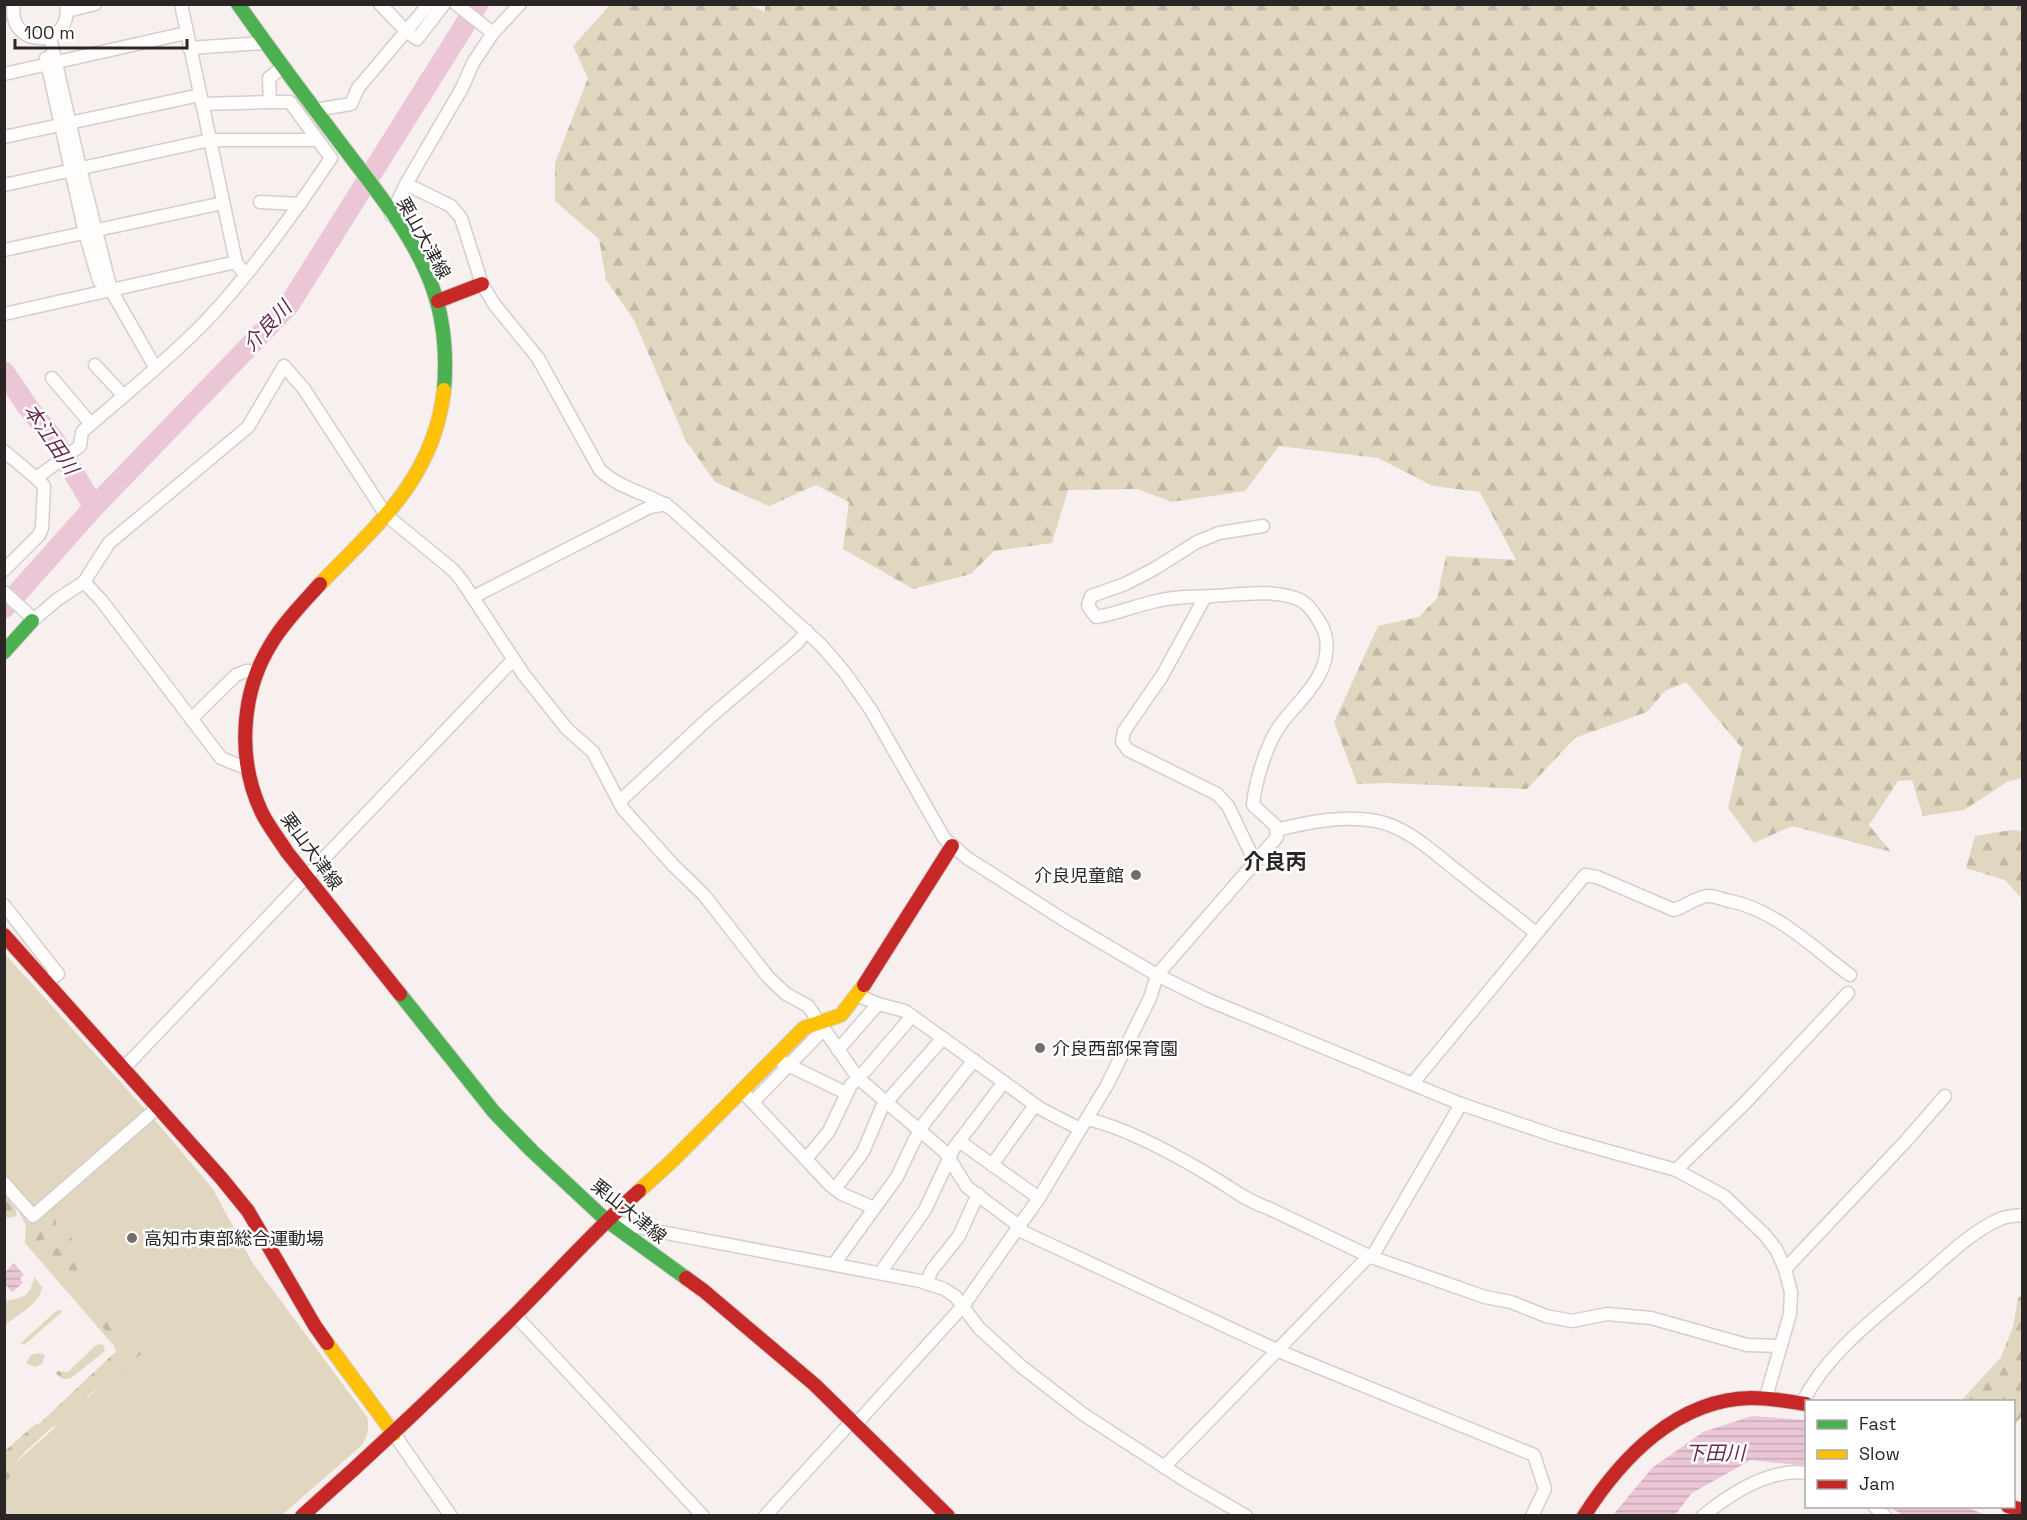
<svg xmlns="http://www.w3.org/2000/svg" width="2027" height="1520" font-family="'Space Grotesk','Noto Sans JP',sans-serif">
  <defs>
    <pattern id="forest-firs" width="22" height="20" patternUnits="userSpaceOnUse" patternTransform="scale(1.5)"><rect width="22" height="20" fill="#e1d6c0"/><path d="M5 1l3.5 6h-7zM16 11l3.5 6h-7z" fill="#c1b8a5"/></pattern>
    <pattern id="water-rules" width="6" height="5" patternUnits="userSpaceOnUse" patternTransform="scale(1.5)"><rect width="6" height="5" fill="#eac6d7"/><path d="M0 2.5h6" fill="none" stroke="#c9aab8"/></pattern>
  </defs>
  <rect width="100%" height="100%" fill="#f8f0ee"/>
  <g fill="#e1d6c0">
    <path d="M5 954 159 1125 213 1189 252 1262 367 1417C370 1428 368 1436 361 1446L282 1515H5V1479L21 1458 122 1367 114 1346 25 1243 26 1225 15 1205 5 1192Z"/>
    <path d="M34 1277 42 1287C40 1304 17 1315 5 1325V1301C23 1297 30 1298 34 1277Z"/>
    <polygon points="61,1310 62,1312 24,1345 21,1343 56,1311"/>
    <polygon points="38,1353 45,1355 42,1364 35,1367 26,1363 31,1355"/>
  </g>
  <g fill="url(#forest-firs)">
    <polygon points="747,4 765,12 765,4 2022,5 2022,778 2007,782 1964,810 1923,816 1912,780 1898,781 1869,825 1891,852 1792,826 1754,843 1728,808 1742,748 1686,682 1665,691 1647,712 1575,738 1527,789 1390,783 1357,784 1334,722 1378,626 1419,617 1437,598 1446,556 1516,560 1480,492 1433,486 1378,458 1279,446 1245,491 1172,502 1137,489 1068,490 1052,543 994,551 971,574 913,589 843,549 849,502 816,485 769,506 715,482 686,441 634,320 606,280 599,239 555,201 555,163 588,78 573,46 610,5"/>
    <polygon points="2012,830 2022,831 2022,899 2005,880 1966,868 1975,836"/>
    <polygon points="4,1189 10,1196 11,1203 15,1207 17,1216 8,1218 5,1215"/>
    <path d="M46 1211H53L56 1215C57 1230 53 1231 43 1240L49 1249H56L65 1237H70L73 1240 68 1248V1252L75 1260 79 1279 113 1310 115 1313 112 1315V1319L120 1328 122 1335 119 1338H112L96 1319 100 1314 93 1306 90 1308 86 1305V1301L89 1298 58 1261 41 1256 27 1239C27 1226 36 1218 46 1211Z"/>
    <polygon points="2022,1295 2022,1416 2014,1426 2014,1402 1961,1401 2001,1357 2013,1327 2018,1298"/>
    <polygon points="136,1339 142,1339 149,1348 88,1396 85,1402 61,1424 51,1428 25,1452 19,1459 9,1478 5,1481 5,1451 34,1425 40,1423 112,1355"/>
    <path d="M103 1344 105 1351 71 1378C64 1380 60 1379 56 1373L58 1371 68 1372 96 1345Z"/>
  </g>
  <g fill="url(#water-rules)">
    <polygon points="14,1263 24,1275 20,1278 23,1283 12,1292 6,1285 5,1286 5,1269 6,1271"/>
    <polygon points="1752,1416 1806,1420 1806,1466 1751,1460 1692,1493 1675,1515 1613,1515 1652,1468 1703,1432"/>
    <polygon points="1889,1507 1966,1507 1986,1515 1903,1515"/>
  </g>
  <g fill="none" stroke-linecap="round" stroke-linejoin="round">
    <polyline stroke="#eac6d7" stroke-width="4" points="4,20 7,19"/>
    <g stroke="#eac6d7" stroke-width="21">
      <polyline points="4,372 27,406 55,441 94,507"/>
      <polyline points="4,608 94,507 289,305 478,4"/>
    </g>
    <defs>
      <g id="street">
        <path d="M14 4C6 49 74 50 66 4"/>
        <polyline points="181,4 236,262 245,275"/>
        <polyline points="380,4 406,31 417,39 444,4"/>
        <polyline points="456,4 493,33"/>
        <path d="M520 4 493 33 473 63 462 88 406 184 451 206 461 218 482 284 494 304 538 358 600 470C622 491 649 492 673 510L821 645 845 673 871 710 944 838 967 858 1067 922 1157 975 1208 1000 1461 1104 1558 1137 1676 1170 1724 1196 1765 1235 1776 1249 1785 1269 1791 1292 1790 1314 1766 1397"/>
        <polyline points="67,11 95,4"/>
        <polyline points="50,37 80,168 111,290 155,367"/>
        <polyline points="189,48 265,43"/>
        <polyline points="46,58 85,233 99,281 111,290"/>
        <polyline points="4,74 186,33"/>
        <polyline points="202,104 270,102"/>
        <polyline points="315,110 351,104 358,88 429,4"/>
        <polyline points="4,137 200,95"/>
        <polyline points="4,185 210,140 316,140"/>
        <polyline points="260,202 300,204"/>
        <polyline points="391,215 406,184"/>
        <polyline points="4,250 223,203"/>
        <polyline points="4,314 236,262"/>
        <polyline points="95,365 123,395"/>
        <polyline points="52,378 91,424"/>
        <polyline points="4,451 36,478"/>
        <path d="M4 570 39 535 42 528 44 486 36 478 80 446 82 432C123 396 167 361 205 322 252 272 293 215 331 158L290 102H270L269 78 283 67"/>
        <polyline points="84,582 101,600 221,758 248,769"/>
        <polyline points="4,592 29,615 32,621 58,599 84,582 109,543 248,427 284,366 304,389 386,515 453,570 462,581 524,675 567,729 593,752 623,809 673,865 704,895 768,977 786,994 808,1006 858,1078 945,1152 967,1187 1019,1226 1023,1232 1281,1352 1534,1455 1545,1489 1532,1516"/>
        <polyline points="473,597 650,507 666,504"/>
        <polyline points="1205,597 1162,676 1124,731 1122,742 1128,750 1217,794 1228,806 1255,862"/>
        <polyline points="191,719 236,675 246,671 258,671"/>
        <polyline points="619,802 710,717 797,643 807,631"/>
        <path d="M1277 830C1308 822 1343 815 1376 821 1408 827 1435 854 1461 874 1486 894 1511 913 1536 933"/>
        <polyline points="4,905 58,974 45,982"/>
        <polyline points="857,995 878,1004 905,1011 1041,1109 1080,1129"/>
        <polyline points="838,1050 878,1004"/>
        <polyline points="782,1062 846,1093"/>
        <polyline points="123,1069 513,660"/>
        <path d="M1412 1084 1585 875 1597 877 1674 910C1686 906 1696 897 1708 896 1715 895 1722 900 1730 901 1776 910 1813 948 1850 975"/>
        <polyline points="742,1091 830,1185 842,1194 874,1208"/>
        <polyline points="753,1102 824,1029"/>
        <path d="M1087 1119C1127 1128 1183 1159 1219 1181 1235 1191 1249 1202 1268 1208L1371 1257 1485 1297 1511 1302 1546 1316 1572 1321 1607 1314 1651 1318 1747 1345 1781 1346"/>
        <polyline points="959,1141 1039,1198"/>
        <polyline points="805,1158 812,1152 829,1131 851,1085 866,1070 912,1016"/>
        <polyline points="992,1165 1035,1105"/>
        <polyline points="1676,1170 1745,1103 1848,993"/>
        <polyline points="4,1183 33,1216 157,1108"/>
        <polyline points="835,1189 863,1152 882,1107 943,1038"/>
        <polyline points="610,1221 661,1232 920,1281 944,1289 955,1296 979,1328 1022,1367 1083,1414 1186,1481 1246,1516"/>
        <polyline points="834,1264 897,1177 915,1139 925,1122 974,1060"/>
        <polyline points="1785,1269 1905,1142 1945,1096"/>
        <polyline points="880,1273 925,1210 954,1148 1004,1082"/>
        <polyline points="926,1283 932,1270 959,1236 978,1194"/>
        <polyline points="515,1315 703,1516"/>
        <path d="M1802 1403C1828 1351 1879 1315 1923 1277 1947 1256 1971 1232 2000 1219 2007 1216 2015 1216 2022 1215"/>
        <path d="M855 1425 963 1306 1039 1198 1107 1085 1150 998 1157 975 1277 837 1276 826 1253 805C1255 782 1267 742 1281 724 1293 708 1308 695 1318 677 1327 662 1330 642 1322 626 1316 616 1311 607 1302 601 1279 588 1237 595 1212 596 1194 597 1175 596 1157 601 1136 605 1117 614 1096 617L1088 606 1091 596 1125 584 1154 569 1197 542 1219 533 1263 526"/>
        <polyline points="394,1434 451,1516"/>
        <polyline points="1164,1467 1366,1259 1373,1255 1461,1104"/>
        <polyline points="1874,1506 1885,1516"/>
        <polyline points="765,1516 852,1421"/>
        <path d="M1703 1516C1731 1493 1769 1468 1806 1473"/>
      </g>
      <g id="fast">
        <path d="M238 4C271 51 306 98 341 144 374 188 413 234 432 286 444 319 447 354 444 390"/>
        <polyline points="4,652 32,621"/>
        <polyline points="400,994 494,1112 532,1151 606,1220 686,1278"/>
      </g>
      <g id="slow">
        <path d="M320 584C378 524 434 478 444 390"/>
        <polyline points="639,1191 672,1161 804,1028 841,1015 864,985"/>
        <polyline points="327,1343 394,1434"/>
      </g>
      <g id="jam">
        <polyline points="438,301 482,284"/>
        <path d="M320 584C303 603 284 622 271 644 240 694 237 761 262 813 269 827 279 839 287 852L400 994"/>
        <polyline points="4,935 222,1179 248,1211 315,1326 327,1343"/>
        <polyline points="864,985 952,846"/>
        <polyline points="686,1278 704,1291 815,1385 948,1516"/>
        <polyline points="2008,1506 2022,1510"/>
        <path d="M302 1516C375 1451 445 1385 514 1316 556 1274 595 1230 639 1191"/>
        <path d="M1584 1516C1621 1458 1677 1399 1751 1398 1770 1398 1788 1401 1806 1404"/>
      </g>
    </defs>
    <use href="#street" stroke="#d4cecc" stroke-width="15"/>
    <use href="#fast" stroke="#d4cecc" stroke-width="16"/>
    <use href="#slow" stroke="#d4cecc" stroke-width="16"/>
    <use href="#jam" stroke="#d4cecc" stroke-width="16"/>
    <use href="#street" stroke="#fefdfc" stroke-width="12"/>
    <use href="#fast" stroke="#4caf50" stroke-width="14"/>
    <use href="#slow" stroke="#ffc107" stroke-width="14"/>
    <use href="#jam" stroke="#c62828" stroke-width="14"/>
  </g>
  <g fill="#736d6b" stroke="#fff" stroke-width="2">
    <circle cx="1136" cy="875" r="6"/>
    <circle cx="1040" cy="1048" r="6"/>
    <circle cx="132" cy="1238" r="6"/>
  </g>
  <g text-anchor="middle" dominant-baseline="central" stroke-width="5" stroke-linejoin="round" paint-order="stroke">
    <g font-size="18" fill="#2b2625" stroke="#fff">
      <text transform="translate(424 238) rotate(61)">栗山大津線</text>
      <text transform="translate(312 851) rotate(54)">栗山大津線</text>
      <text transform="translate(629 1211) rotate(39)">栗山大津線</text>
    </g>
    <g font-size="18" fill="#2b2625" stroke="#fff" text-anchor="start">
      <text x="1124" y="875" text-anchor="end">介良児童館</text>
      <text x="1052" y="1048">介良西部保育園</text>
      <text x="144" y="1238">高知市東部総合運動場</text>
    </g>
    <g font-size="20" font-style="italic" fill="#662c4f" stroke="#fff">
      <text transform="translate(267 326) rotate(-47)">介良川</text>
      <text transform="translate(51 439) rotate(56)">本江田川</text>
      <text x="1715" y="1453">下田川</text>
    </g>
    <g font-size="21" font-weight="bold" fill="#2b2625" stroke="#fff">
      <text x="1275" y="861">介良丙</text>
    </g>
  </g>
  <rect width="2027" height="1520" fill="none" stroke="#2b2625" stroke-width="12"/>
  <rect x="1805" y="1400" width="210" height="108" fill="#ffffff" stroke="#aaa8a8" stroke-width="1.5"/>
  <rect x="1817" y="1420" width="30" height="9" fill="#4caf50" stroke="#aaa8a8" stroke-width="1.5"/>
  <text x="1859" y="1430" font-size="18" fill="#2b2625">Fast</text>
  <rect x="1817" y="1450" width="30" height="9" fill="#ffc107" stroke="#aaa8a8" stroke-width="1.5"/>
  <text x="1859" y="1460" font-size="18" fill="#2b2625">Slow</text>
  <rect x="1817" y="1480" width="30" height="9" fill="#c62828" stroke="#aaa8a8" stroke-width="1.5"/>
  <text x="1859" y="1490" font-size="18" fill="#2b2625">Jam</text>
  <path d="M15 39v9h172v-9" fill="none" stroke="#2b2625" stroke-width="3"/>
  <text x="24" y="39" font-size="18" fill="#2b2625" stroke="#ffffff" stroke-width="4.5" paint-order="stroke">100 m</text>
</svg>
